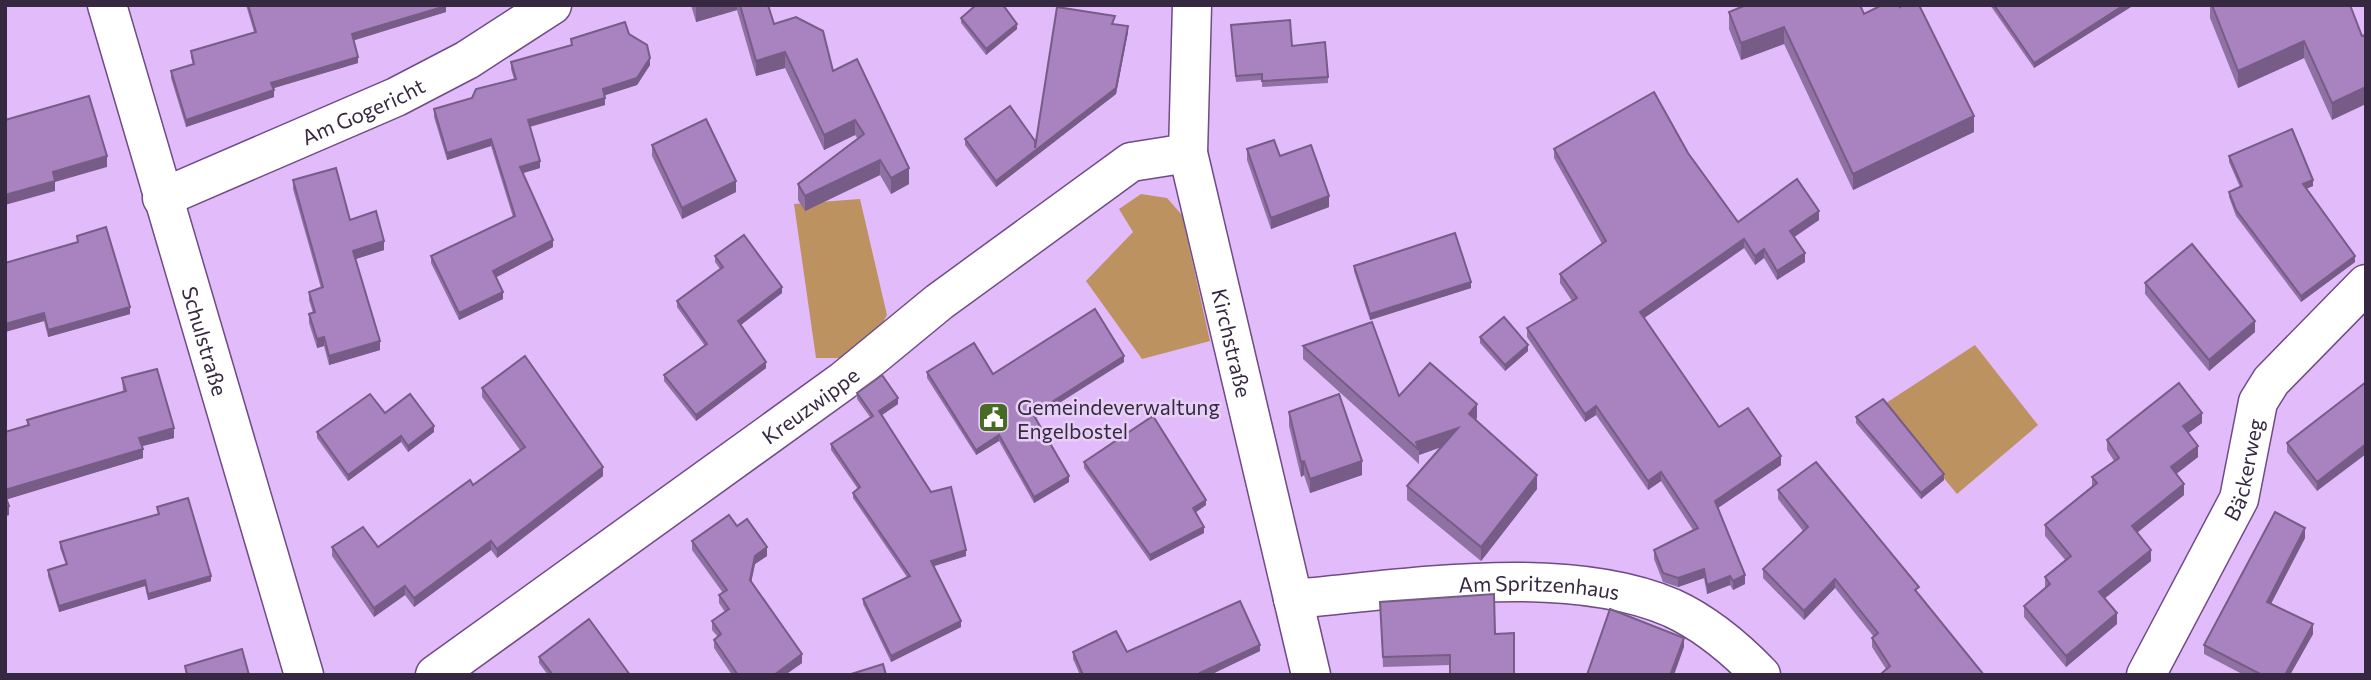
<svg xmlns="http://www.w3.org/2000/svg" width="2371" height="680" font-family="Commissioner,sans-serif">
  <rect width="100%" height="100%" fill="#e2bbfb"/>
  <g fill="#bc9260">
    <polygon points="1141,194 1167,198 1182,215 1210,341 1142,359 1086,281 1133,232 1119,209"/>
    <path d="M860 199 887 315C861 361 868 358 816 358L794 204Z"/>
    <polygon points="1975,345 2038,425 1957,494 1883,405"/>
  </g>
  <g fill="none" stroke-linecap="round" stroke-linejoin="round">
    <defs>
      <g id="minor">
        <path id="s1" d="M107 5 304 675"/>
        <path id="s2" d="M1192 5 1188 153 1311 675"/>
        <path id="s3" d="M162 198 396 97 467 60 552 5"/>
        <path id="s4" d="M1293 599C1408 589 1565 562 1672 608 1707 624 1735 648 1761 675"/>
        <path id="s5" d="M435 675 843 381 939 302 1131 162 1188 153"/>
        <path id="s6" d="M2146 675 2239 499 2258 402 2271 381 2366 284"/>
      </g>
    </defs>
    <use href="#minor" stroke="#6f4c84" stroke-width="41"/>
    <use href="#minor" stroke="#fff" stroke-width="38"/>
  </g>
  <g fill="#9071a4">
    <polygon points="246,5 446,5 446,12 353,40 358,63 273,88 274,97 186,127 171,78 171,71 193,65 191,57 191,51 254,32"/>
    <polygon points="691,5 768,5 774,24 833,71 909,184 891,194 880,175 805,211 798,200 798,184 858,139 855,135 824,150 785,68 756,76 737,10 696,22"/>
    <polygon points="1990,5 2134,5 2034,68"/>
    <polygon points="2210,5 2350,5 2332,120 2304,58 2238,88 2210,18"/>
    <polygon points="1729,12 1864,14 1974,132 1853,190 1784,44 1741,60 1729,29"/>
    <polygon points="961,18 1017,29 986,55 961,23"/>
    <polygon points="1115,22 1114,24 1128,32 1116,94 996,187 965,145 965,139 1035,148"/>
    <polygon points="1231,25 1292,46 1328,77 1328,83 1262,87 1262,80 1236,82"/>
    <polygon points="629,34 650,65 637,85 604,95 605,105 530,127 540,168 523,173 553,247 496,277 503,299 459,320 431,263 431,256 513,217 491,146 447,160 434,117 434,109 472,98 514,79 511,69 511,62 571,45 571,39"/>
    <polygon points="652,145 736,192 682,219 652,156"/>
    <polygon points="1247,149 1280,156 1329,207 1271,229 1247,160"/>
    <polygon points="1554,149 1688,153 1738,222 1819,220 1794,237 1805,262 1777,280 1764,258 1755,265 1744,248 1644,318 1719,427 1781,465 1718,508 1745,584 1733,590 1730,585 1707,594 1704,578 1678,587 1663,582 1654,559 1654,550 1693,530 1661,481 1648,490 1596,415 1585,422 1527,337 1527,328 1572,301 1560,283 1560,274 1602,244 1554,158"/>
    <polygon points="2229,156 2313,186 2306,189 2355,262 2301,302 2236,216 2229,197 2229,192 2240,187 2229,162"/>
    <polygon points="293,180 350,220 384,250 355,259 380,350 329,365 324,346 317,348 309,323 309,314 313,313 309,300 309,292 321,288 293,189"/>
    <polygon points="77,236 130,314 48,337 44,321 5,332 5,263 77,242"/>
    <polygon points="715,256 782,293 741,325 766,368 696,421 664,381 664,375 705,346 677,307 677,301 720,269 715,262"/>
    <polygon points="1354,266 1471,288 1370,320 1354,271"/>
    <polygon points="2145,283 2255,332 2209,371 2145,294"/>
    <polygon points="1480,337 1528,351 1505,371 1480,343"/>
    <polygon points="1303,346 1399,396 1477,418 1475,420 1537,489 1481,561 1407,500 1407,486 1441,447 1419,455 1419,464 1303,359"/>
    <polygon points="1124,362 1036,418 1069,482 1034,503 999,441 976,455 927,378 927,372 993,374"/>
    <polygon points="122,378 174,438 142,446 143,458 7,499 9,515 5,516 5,432 27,425 27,420 123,392"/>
    <polygon points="2366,382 2317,491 2287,452 2287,443"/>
    <polygon points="482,388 603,476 497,558 491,550 414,607 405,595 374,617 332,556 332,547 378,547 473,485 520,450 482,397"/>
    <polygon points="857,393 898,404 882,415 966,556 934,566 961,627 891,662 863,604 863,599 907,577 853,498 853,493 858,489 831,450 831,444 870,417 857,399"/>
    <polygon points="1289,412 1362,475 1310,493 1304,475 1301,477 1289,426"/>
    <polygon points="385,413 434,432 408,452 401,442 348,481 317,438 317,432"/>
    <polygon points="1856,417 1944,480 1921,499 1856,423"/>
    <polygon points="2202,423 2188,433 2198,457 2176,474 2184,495 2137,532 2151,561 2105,598 2117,624 2066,667 2024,617 2024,606 2045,589 2045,577 2066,561 2045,536 2045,525 2092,486 2092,477 2114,461 2107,450 2107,440"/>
    <polygon points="1084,462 1206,505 1195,513 1204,533 1150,561 1084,468"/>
    <polygon points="1778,490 1919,596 1984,675 1882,675 1882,673 1886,669 1872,647 1872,638 1874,637 1835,588 1804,620 1763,578 1763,569 1803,531 1778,499"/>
    <polygon points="157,507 211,581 148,600 145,586 59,612 48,576 48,570 66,565 60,548 60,542 158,514"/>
    <polygon points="737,526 767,556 755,564 751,582 802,663 785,675 732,675 714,648 714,640 718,637 712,630 712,621 725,612 719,603 719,595 723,593 692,550 692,541"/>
    <polygon points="2305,538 2271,604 2313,634 2290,675 2244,675 2204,654 2204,645"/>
    <polygon points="1494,594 1450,665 1383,667 1380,602"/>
    <polygon points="1260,651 1210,675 1080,675 1073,659 1073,652"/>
    <polygon points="539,657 630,675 548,675 539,663"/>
  </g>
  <g fill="#765c86">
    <polygon points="698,5 737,5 737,10 696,22 696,6"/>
    <polygon points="2124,5 2134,5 2034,68 2034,63"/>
    <polygon points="446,6 446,12 352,41 352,34"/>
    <polygon points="1017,24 1017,29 986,55 986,49"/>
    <polygon points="1128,26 1128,32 1116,94 996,187 996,181 1116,88"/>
    <polygon points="1784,27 1784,44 1741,60 1741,43"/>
    <polygon points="2304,41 2304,58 2238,88 2238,71"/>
    <polygon points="785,52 785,68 756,76 756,61"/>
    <polygon points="358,57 358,63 271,89 271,83"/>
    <polygon points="650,58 650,65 637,85 603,96 603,89"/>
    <polygon points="2366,87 2366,104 2332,120 2332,103"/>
    <polygon points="274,90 274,97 186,127 186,120"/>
    <polygon points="605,98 605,105 528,127 528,120"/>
    <polygon points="1974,116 1974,132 1853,190 1853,174"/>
    <polygon points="855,120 855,135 824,150 824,135"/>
    <polygon points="491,139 491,146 447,160 447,153"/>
    <polygon points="107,156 107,167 55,182 55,191 5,205 5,195 53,172"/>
    <polygon points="880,160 880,175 805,211 805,196"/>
    <polygon points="540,161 540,168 520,174 520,167"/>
    <polygon points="909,168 909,184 891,194 891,178"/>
    <polygon points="2313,180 2313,186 2303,190 2303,184"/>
    <polygon points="736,181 736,192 682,219 682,208"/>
    <polygon points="1329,196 1329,207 1271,229 1271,218"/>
    <polygon points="1819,211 1819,220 1790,240 1790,231"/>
    <polygon points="1744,239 1744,248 1640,321 1640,312"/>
    <polygon points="553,240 553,247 493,279 493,271"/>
    <polygon points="384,241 384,250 353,260 353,251"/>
    <polygon points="1764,249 1764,258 1755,265 1755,256"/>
    <polygon points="1805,253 1805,262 1777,280 1777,271"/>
    <polygon points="2355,256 2355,262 2301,302 2301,296"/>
    <polygon points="1471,282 1471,288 1370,320 1370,314"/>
    <polygon points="782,287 782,293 738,327 738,321"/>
    <polygon points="503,292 503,299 459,320 459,313"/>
    <polygon points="130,307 130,314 48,337 48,330"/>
    <polygon points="44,313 44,321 5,332 5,324"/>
    <polygon points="2255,321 2255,332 2209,371 2209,360"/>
    <polygon points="324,337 324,346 317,348 317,339"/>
    <polygon points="380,341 380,350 329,365 329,356"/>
    <polygon points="1528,345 1528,351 1505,371 1505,365"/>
    <polygon points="1124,356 1124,362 1033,419 1033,414"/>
    <polygon points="766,362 766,368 696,421 696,415"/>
    <polygon points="898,398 898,404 879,417 879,411"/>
    <polygon points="1477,404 1477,418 1469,428 1469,414"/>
    <polygon points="1596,406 1596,415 1585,422 1585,414"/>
    <polygon points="2202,413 2202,423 2183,437 2183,426"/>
    <polygon points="434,426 434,432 408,452 408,446"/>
    <polygon points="174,428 174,438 139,447 139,438"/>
    <polygon points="1458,428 1458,441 1419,455 1419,450 1416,442"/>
    <polygon points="999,435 999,441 976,455 976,450"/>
    <polygon points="401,436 401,442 348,481 348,475"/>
    <polygon points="2366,444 2366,454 2317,491 2317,482"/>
    <polygon points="2198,446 2198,457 2171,478 2171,467"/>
    <polygon points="143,449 143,458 5,500 5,490"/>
    <polygon points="1781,456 1781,465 1715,510 1715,501"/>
    <polygon points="1304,461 1304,475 1301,477 1301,462"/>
    <polygon points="1362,461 1362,475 1310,493 1310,479"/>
    <polygon points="603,467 603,476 497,558 497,549"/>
    <polygon points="1661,472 1661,481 1648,490 1648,481"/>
    <polygon points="1944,474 1944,480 1921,499 1921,493"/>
    <polygon points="1537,475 1537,489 1481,561 1481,547"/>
    <polygon points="1069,476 1069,482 1034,503 1034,497"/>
    <polygon points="2184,484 2184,495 2132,537 2132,526"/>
    <polygon points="1206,500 1206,505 1193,514 1193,508"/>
    <polygon points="9,506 9,515 5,516 5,507"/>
    <polygon points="1204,527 1204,533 1150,561 1150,555"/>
    <polygon points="2305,528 2305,538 2267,611 2267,602"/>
    <polygon points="491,541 491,550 414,607 414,598"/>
    <polygon points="767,547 767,556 755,564 750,588 750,580 755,556"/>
    <polygon points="966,550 966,556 931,567 931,561"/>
    <polygon points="2151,550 2151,561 2099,603 2099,592"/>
    <polygon points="1704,569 1704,578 1678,587 1678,578"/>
    <polygon points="1745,575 1745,584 1733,590 1733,581"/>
    <polygon points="211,576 211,581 148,600 148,594"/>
    <polygon points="1730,576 1730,585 1707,594 1707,585"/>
    <polygon points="1835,579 1835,588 1804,620 1804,611"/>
    <polygon points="145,580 145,586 59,612 59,606"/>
    <polygon points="405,586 405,595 374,617 374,608"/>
    <polygon points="2117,613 2117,624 2066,667 2066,656"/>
    <polygon points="961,621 961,627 891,662 891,656"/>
    <polygon points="2313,624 2313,634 2290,675 2285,675"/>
    <polygon points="1684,638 1684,647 1674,675 1671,673"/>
    <polygon points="1260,645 1260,651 1210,675 1200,675 1200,673"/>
    <polygon points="802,654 802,663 785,675 774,675"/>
  </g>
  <g fill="#a883bf" stroke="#765c86" stroke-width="2">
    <polygon points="248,5 446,5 446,6 352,34 358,57 271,83 274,90 186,120 171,71 194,64 191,51 256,32"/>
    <polygon points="740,5 768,5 774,24 796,17 823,31 833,71 857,59 909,168 891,178 880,160 805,196 798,184 864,134 855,120 824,135 785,52 756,61"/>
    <polygon points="976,5 1003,5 1017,24 986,49 961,18"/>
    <polygon points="1746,5 1860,5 1864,14 1882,5 1900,5 1900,7 1903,5 1919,5 1974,116 1853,174 1784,27 1741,43 1729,12"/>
    <polygon points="1994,5 2124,5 2034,63"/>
    <polygon points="2212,5 2350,5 2362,36 2366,35 2366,87 2332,103 2304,41 2238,71"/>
    <polygon points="1057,7 1115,16 1112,24 1128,26 1116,88 996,181 965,139 1010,106 1035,141 1035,148"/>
    <polygon points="1290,20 1292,46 1325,42 1328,77 1262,81 1262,74 1236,76 1231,25"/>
    <polygon points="625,22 629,34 647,45 650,58 637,78 603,89 605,98 528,120 540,161 520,167 553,240 493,271 503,292 459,313 431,256 515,216 491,139 447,153 434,109 472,98 476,89 516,79 511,62 572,45 571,39"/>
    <polygon points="1654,92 1688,153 1738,222 1797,179 1819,211 1790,231 1805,253 1777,271 1764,249 1755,256 1744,239 1640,312 1719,427 1748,408 1781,456 1715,501 1745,575 1733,581 1730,576 1707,585 1704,569 1678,578 1663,573 1654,550 1698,528 1661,472 1648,481 1596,406 1585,414 1527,328 1577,298 1560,274 1606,241 1554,149"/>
    <polygon points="89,96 107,156 53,172 55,181 5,195 5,120"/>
    <polygon points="706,119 736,181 682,208 652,145"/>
    <polygon points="2292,129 2313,180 2303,184 2355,256 2301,296 2236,210 2229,192 2242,186 2229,156"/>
    <polygon points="1274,140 1280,156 1311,145 1329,196 1271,218 1247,149"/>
    <polygon points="336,168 350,220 376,211 384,241 353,251 380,341 329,356 324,337 317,339 309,314 315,312 309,292 323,287 293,180"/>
    <polygon points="106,227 130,307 48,330 44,313 5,324 5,263 78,242 77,236"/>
    <polygon points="1455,233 1471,282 1370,314 1354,266"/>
    <polygon points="744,235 782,287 738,321 766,362 696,415 664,375 707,344 677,301 723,267 715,256"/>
    <polygon points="2192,244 2255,321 2209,360 2145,283"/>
    <polygon points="1095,309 1124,356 1033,414 1069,476 1034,497 999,435 976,450 927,372 974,343 993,374"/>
    <polygon points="1504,317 1528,345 1505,365 1480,337"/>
    <polygon points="1372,322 1399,396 1430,363 1477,404 1469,414 1537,475 1481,547 1407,486 1458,428 1416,442 1419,450 1303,346"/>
    <polygon points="525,356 603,467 497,549 491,541 414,598 405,586 374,608 332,547 363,527 378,547 470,480 473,485 525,447 482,388"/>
    <polygon points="157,369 174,428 139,438 143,449 5,490 5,432 29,425 27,420 126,391 122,378"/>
    <polygon points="882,375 898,398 879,411 931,492 951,487 966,550 931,561 961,621 891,656 863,599 910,576 853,493 860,487 831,444 873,416 857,393"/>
    <polygon points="2366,382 2366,444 2317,482 2287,443"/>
    <polygon points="2179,383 2202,413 2183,426 2198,446 2171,467 2184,484 2132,526 2151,550 2099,592 2117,613 2066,656 2024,606 2050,584 2045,577 2071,556 2045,525 2097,483 2092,477 2119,458 2107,440"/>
    <polygon points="370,394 385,413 410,394 434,426 408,446 401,436 348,475 317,432"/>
    <polygon points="1339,394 1362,461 1310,479 1304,461 1301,462 1289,412"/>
    <polygon points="1883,399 1944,474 1921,493 1856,417"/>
    <polygon points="1153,416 1206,500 1193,508 1204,527 1150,555 1084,462"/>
    <polygon points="1816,462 1919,587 1915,590 1984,675 1884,675 1882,673 1890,666 1872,638 1878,633 1835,579 1804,611 1763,569 1808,527 1778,490"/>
    <polygon points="5,495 9,506 5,507"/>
    <polygon points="188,498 211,576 148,594 145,580 59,606 48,570 67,564 60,542 159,514 157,507"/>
    <polygon points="2275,512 2305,528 2267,602 2313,624 2285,675 2262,675 2204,645"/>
    <polygon points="729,515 737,526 747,519 767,547 755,556 750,580 802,654 774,675 738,675 714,640 721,634 712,621 729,609 719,595 727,590 692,541"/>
    <polygon points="1494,594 1495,634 1514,633 1514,675 1450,675 1450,655 1383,657 1380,602"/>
    <polygon points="1240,601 1260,645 1200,673 1200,675 1083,675 1073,652 1116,631 1127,652"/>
    <polygon points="1610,609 1684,638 1671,673 1676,675 1587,675"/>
    <polygon points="589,619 630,675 553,675 539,657"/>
    <polygon points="242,649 249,675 187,675 185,666"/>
    <polygon points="883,664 886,675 848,675"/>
  </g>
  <defs>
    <symbol id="civic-square" viewBox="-11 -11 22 22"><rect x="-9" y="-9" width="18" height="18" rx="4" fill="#486b23" stroke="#e7d0f6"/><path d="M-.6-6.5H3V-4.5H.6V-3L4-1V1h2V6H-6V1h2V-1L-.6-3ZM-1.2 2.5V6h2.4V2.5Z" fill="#fff"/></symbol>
  </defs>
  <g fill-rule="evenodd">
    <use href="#civic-square" x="976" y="400" width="35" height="35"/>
  </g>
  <g text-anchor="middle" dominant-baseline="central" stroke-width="5" stroke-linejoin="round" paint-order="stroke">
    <g font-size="21" fill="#372841" stroke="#e7d0f6">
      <text stroke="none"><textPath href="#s3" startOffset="219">Am Gogericht</textPath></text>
      <text stroke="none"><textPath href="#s1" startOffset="350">Schulstraße</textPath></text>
      <text stroke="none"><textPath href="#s2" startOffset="343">Kirchstraße</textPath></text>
      <text stroke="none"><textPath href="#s5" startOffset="462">Kreuzwippe</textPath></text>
      <text stroke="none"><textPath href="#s6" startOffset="229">Bäckerweg</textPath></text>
      <text stroke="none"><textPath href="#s4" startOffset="247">Am Spritzenhaus</textPath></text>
    </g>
    <g font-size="21" fill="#372841" stroke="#e7d0f6" text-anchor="start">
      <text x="1017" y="406">Gemeindeverwaltung<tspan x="1017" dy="24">Engelbostel</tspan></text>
    </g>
  </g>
  <rect width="2371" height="680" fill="none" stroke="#372841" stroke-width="14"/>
</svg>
